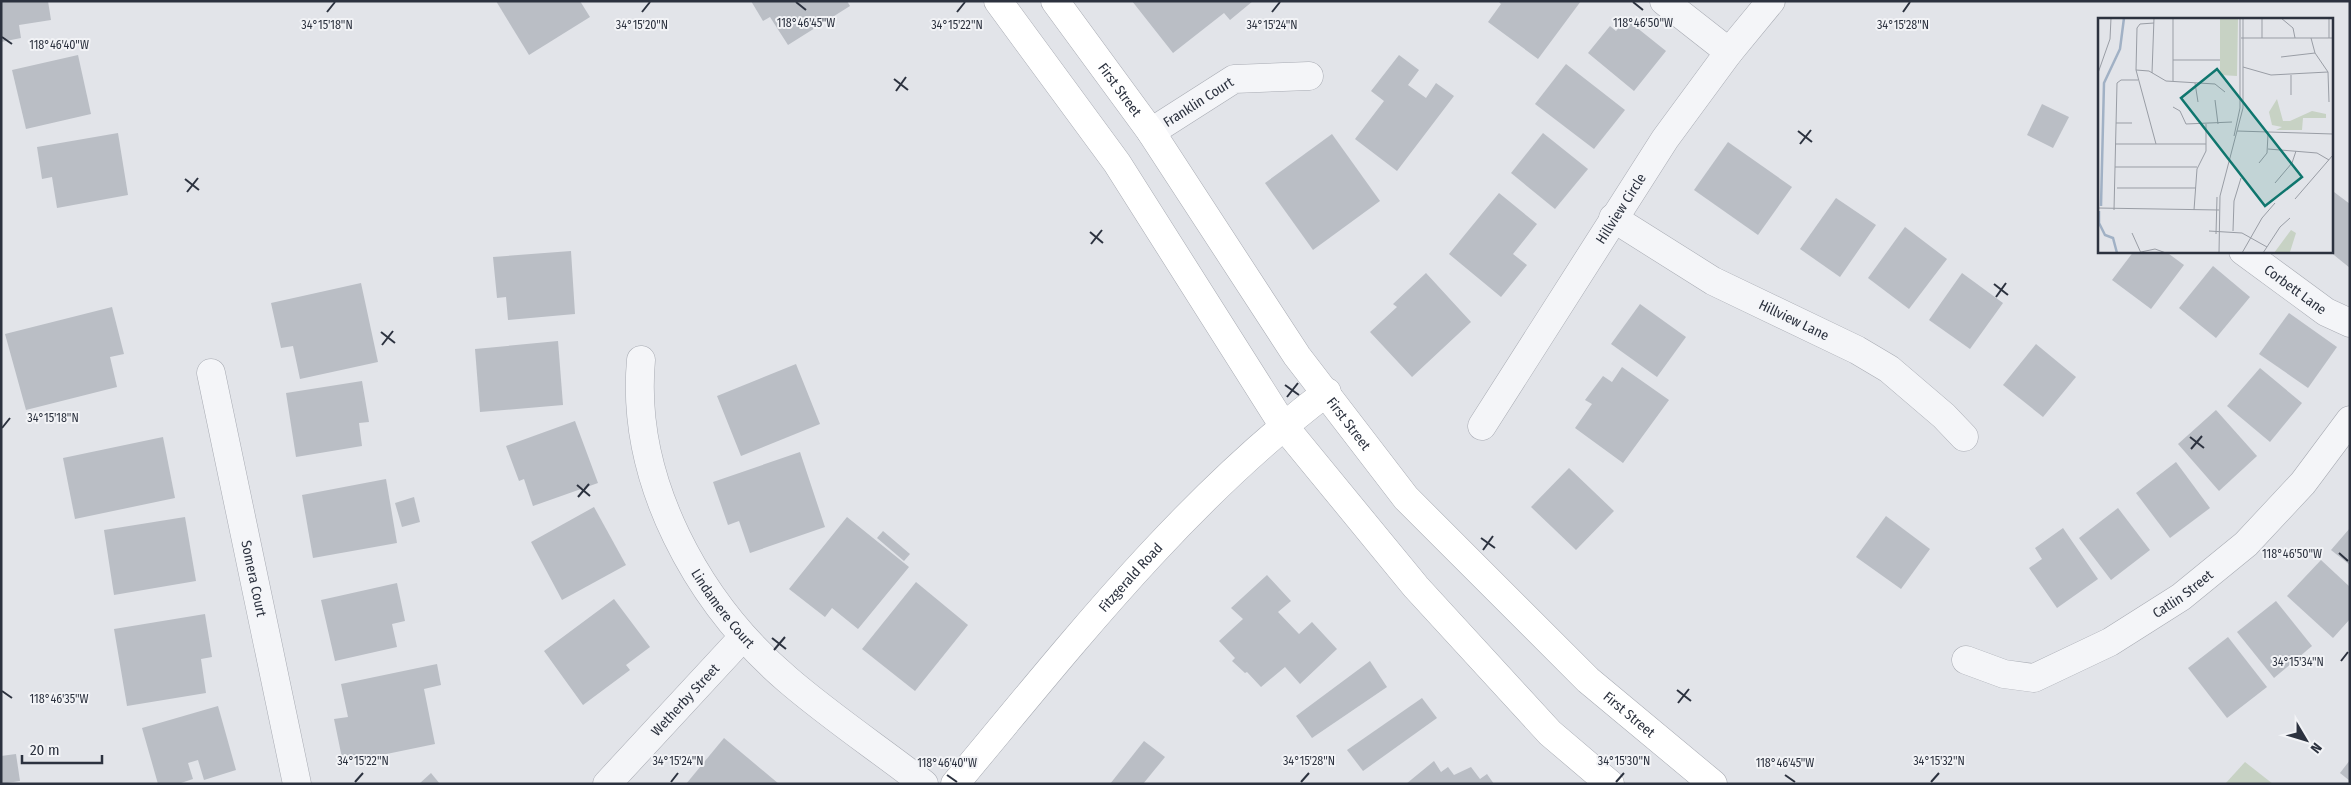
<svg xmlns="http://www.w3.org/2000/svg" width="2351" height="785" font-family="'Fira Sans Condensed',sans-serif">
  <rect width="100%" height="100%" fill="#e2e4e9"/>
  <polygon fill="#c7d2c4" points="2245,762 2273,784 2225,784"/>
  <g fill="#babec5">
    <polygon points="1,1 48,1 51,20 19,25 21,38 1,42"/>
    <polygon points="496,1 580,1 590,17 529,55"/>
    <polygon points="751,1 847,1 850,6 788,45 770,17 763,21"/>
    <polygon points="1132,1 1253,1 1230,20 1224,13 1173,53"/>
    <polygon points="1498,1 1581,1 1538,59 1488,22 1501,4"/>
    <polygon points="1626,19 1666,51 1634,91 1588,53 1610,26 1616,31"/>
    <polygon points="78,55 91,114 26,129 12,70"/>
    <polygon points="1399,55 1419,70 1408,85 1426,98 1436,83 1454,96 1397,171 1355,139 1384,101 1371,91"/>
    <polygon points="1566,64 1625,110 1594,149 1535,104"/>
    <polygon points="2042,104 2069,117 2053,148 2027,135"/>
    <polygon points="118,133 128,195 57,208 52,177 42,179 37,147"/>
    <polygon points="1543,133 1588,169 1555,209 1511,173"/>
    <polygon points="1332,134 1380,201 1313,250 1265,183"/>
    <polygon points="1728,142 1792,187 1758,235 1694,190"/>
    <polygon points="2334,192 2350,204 2350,268 2329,251 2332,251"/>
    <polygon points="1499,193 1537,224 1513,254 1527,265 1501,297 1449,254"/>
    <polygon points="1836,198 1876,225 1840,277 1800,249"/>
    <polygon points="1905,227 1947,259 1909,309 1868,278"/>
    <polygon points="571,251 575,314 508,320 506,297 497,298 493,257"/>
    <polygon points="2134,251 2165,251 2184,265 2151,309 2112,280"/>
    <polygon points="2213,266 2250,297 2216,338 2179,308"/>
    <polygon points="1426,273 1471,322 1412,377 1370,332 1397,307 1393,304"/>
    <polygon points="1962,273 2003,303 1970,349 1929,320"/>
    <polygon points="361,283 378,362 300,379 293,346 281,348 271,303"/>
    <polygon points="1640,304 1686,337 1657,377 1611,344"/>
    <polygon points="112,307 124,354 110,357 117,387 26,410 5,334"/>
    <polygon points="2289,313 2337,347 2308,388 2259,354"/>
    <polygon points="558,341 563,405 480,412 475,349"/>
    <polygon points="2036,344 2076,377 2043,417 2003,385"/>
    <polygon points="796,364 820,424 741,456 717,396"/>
    <polygon points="1622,367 1669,400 1623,463 1575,428 1592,404 1585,400 1603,376 1612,382"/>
    <polygon points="2260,368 2302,403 2270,442 2227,406"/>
    <polygon points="362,381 369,422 359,423 362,446 296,457 286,393"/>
    <polygon points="2216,410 2257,456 2219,491 2178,444"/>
    <polygon points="575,421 598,483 533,506 524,479 519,481 506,446"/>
    <polygon points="163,437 175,498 75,519 63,458"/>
    <polygon points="800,452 825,527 750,553 739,521 728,525 713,482"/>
    <polygon points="2176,462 2210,508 2170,538 2136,493"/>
    <polygon points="1569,468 1614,511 1576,550 1531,507"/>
    <polygon points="386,479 397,543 313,558 302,495"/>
    <polygon points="414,497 420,522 402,527 395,503"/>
    <polygon points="594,507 626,565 562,600 531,542"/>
    <polygon points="2118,508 2150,550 2111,580 2079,538"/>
    <polygon points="1886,516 1930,549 1901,589 1856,557"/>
    <polygon points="185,517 196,581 114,595 104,530"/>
    <polygon points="847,517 909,567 858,629 832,608 825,617 789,589"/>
    <polygon points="2063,528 2098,579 2057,608 2029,568 2042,559 2035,548"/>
    <polygon points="2350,528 2350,565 2331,550"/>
    <polygon points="883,531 910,554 904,561 877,538"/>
    <polygon points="2321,560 2350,587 2350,619 2333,638 2287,596"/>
    <polygon points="1267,575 1291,601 1278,612 1299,634 1312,622 1337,649 1300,684 1285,667 1261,687 1247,672 1245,673 1232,661 1235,658 1219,641 1243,619 1231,608"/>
    <polygon points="916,582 968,625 915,691 862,649"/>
    <polygon points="397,583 405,621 392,624 397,647 335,661 321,600"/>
    <polygon points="614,599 650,647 626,665 630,670 583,705 544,651"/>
    <polygon points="2276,601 2312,646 2274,678 2237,632"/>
    <polygon points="205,614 212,657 201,659 206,693 127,706 114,629"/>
    <polygon points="2228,637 2267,687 2227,718 2188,668"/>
    <polygon points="1370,661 1387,687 1312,738 1296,716"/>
    <polygon points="437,664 441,685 424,689 435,744 343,763 334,719 348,717 341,684"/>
    <polygon points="1422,698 1437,718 1363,771 1347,750"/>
    <polygon points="218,706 236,770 204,780 198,760 188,763 193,779 178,784 158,784 142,728"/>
    <polygon points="724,738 779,784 686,784"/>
    <polygon points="1144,741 1165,757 1143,784 1110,784"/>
    <polygon points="16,754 20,781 1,784 1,756"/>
    <polygon points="2350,760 2350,781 2340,773"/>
    <polygon points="1434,761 1441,772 1448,767 1454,775 1471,767 1480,779 1487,774 1494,784 1406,784"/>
    <polygon points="431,773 440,784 419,784"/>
  </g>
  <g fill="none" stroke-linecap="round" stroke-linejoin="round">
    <defs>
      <g id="street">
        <polyline points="1664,1 1729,52"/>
        <path id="s1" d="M1151 132 1234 79 1309 76"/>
        <path id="s2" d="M1613 218 1713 281 1857 350 1889 369 1944 416 1964 437"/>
        <path id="s3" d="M2243 251 2326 312 2350 323"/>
        <path id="s4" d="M641 360C630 481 698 603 788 680 831 717 879 749 924 784"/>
        <path id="s5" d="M211 373 297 784"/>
        <path id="s6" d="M1482 426 1665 139 1729 52 1771 1"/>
        <path id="s7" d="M1966 660 2004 674 2034 678 2110 642 2181 597 2246 544 2303 483 2350 420"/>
        <path id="s8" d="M607 784 743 637"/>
      </g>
      <g id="secondary">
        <polyline points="998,1 1117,163 1283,425 1416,587 1550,733 1610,784"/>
        <path id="s9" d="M1055 1 1151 132 1297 356 1406 498 1588 680 1713 784"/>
        <path id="s10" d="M955 784C1070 646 1183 501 1327 392"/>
      </g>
    </defs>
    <use href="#street" stroke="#a8abb3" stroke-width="29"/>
    <use href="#secondary" stroke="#a8abb3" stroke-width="29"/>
    <use href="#street" stroke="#f4f5f8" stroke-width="28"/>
    <use href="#secondary" stroke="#fff" stroke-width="28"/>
  </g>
  <path fill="none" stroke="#2c323f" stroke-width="2" d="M796 2 806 10M1633 2 1643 10M327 12 335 2M642 12 650 2M957 12 965 2M1272 12 1280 2M1903 12 1910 2M2 37 12 44M894 79 908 90M896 91 906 77M1798 131 1812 142M1800 144 1811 130M185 179 199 190M187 192 198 178M1090 232 1103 243M1091 244 1102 230M1994 284 2008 295M1996 297 2006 283M381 332 395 343M382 345 393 331M1285 385 1299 395M1287 397 1298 383M2 428 10 418M2190 437 2204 448M2191 449 2202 436M577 485 590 496M578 497 589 484M1481 538 1495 548M1483 550 1493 536M2339 553 2348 561M772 638 786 649M774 650 785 637M2341 661 2348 652M1677 690 1691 701M2 691 12 698M1678 703 1689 689M947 775 957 782M1785 775 1795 782M355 782 363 773M671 782 678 773M1301 782 1309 773M1616 782 1624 773M1931 782 1939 773"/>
  <g text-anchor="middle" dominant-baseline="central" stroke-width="4" stroke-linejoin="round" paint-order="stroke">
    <g font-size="14" fill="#2c323f" stroke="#f2f3f6">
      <text stroke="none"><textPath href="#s9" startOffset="110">First Street</textPath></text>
      <text stroke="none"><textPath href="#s1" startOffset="56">Franklin Court</textPath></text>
      <text stroke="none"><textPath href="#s6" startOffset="258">Hillview Circle</textPath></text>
      <text stroke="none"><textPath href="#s3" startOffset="65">Corbett Lane</textPath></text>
      <text stroke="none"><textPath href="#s2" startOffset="208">Hillview Lane</textPath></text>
      <text stroke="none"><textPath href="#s9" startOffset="515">First Street</textPath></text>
      <text stroke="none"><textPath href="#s5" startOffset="210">Somera Court</textPath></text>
      <text stroke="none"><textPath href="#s10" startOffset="271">Fitzgerald Road</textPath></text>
      <text stroke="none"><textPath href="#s7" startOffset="242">Catlin Street</textPath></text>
      <text stroke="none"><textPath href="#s4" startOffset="268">Lindamere Court</textPath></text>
      <text stroke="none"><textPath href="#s8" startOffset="115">Wetherby Street</textPath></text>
      <text stroke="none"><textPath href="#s9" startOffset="920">First Street</textPath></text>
    </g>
  </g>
  <g transform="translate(2098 18)">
    <rect width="235" height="235" fill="#e2e4e9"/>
    <path d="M122 0H140L139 58 122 57ZM179 81 185 103H192L214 93 228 96V100H205L204 112H178L184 109 174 107 171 94ZM193 212 198 215 192 234 176 235Z" fill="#c7d2c4"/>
    <path fill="none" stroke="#a1b1c5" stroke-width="2.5" d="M3 188 6 65 22 31 26 0M1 193V205L7 217 15 220 19 235"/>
    <path fill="none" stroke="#999da5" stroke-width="1" d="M75 0V63M183 0 195 10 197 20M231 0V20M56 5 42 6 39 10 38 52 58 126M143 20H235M164 20V0M213 20 217 35 230 54 231 84M183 39 217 35M75 42H122M145 49 173 57 230 54M38 52 51 53 68 63 117 66 127 74M0 55 12 21 13 0M54 55 56 0M193 57V77M97 65 100 84M117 82 120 106M75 89 82 93 88 106 134 104M18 105H34M139 113 235 116M136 118 142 90V0M17 126H108M170 131 219 135 231 142M161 145 169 135 170 116M17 149H99M177 165 194 145 198 133M19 170H98M197 181 235 137M0 190 121 192M16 192 19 65 23 62H40M96 192 99 151 108 133V106M111 213 144 215 169 229M135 213 136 183 143 160M34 215 43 235M118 216 119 179M43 234 57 231 68 235M121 235 122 178 145 90V0M144 235 164 200 177 185M165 235 182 209 192 200"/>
    <path fill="#0f766e" fill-opacity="0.15" stroke="#0f766e" stroke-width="2.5" d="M119 51 204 159 167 188 83 80Z"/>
    <rect width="235" height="235" fill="none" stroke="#2c323f" stroke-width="2.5"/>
  </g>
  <g font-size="12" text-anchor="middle" fill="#2c323f" stroke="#f2f3f6" stroke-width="4" stroke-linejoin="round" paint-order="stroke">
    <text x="806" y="27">118°46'45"W</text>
    <text x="1643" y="27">118°46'50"W</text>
    <text x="327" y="29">34°15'18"N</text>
    <text x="642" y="29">34°15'20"N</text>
    <text x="957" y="29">34°15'22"N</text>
    <text x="1272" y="29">34°15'24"N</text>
    <text x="1903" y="29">34°15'28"N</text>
    <text x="59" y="49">118°46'40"W</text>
    <text x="53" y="422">34°15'18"N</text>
    <text x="2292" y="558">118°46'50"W</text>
    <text x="2298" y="666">34°15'34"N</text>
    <text x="59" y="703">118°46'35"W</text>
    <text x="363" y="765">34°15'22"N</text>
    <text x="678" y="765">34°15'24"N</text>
    <text x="1309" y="765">34°15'28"N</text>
    <text x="1624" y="765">34°15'30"N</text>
    <text x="1939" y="765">34°15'32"N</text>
    <text x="947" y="767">118°46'40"W</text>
    <text x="1785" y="767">118°46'45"W</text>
  </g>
  <rect width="2351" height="785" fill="none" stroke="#2c323f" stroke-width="5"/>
  <g transform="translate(2306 740) rotate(128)" stroke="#f2f3f6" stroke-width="4" paint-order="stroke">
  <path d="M0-4L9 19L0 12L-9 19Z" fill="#2c323f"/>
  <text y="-8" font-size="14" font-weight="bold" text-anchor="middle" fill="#2c323f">N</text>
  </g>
  <path d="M22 755v8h80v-8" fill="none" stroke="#2c323f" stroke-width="2.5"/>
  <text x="30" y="755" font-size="15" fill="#2c323f" stroke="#f2f3f6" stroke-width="4" paint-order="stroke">20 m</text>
</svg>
